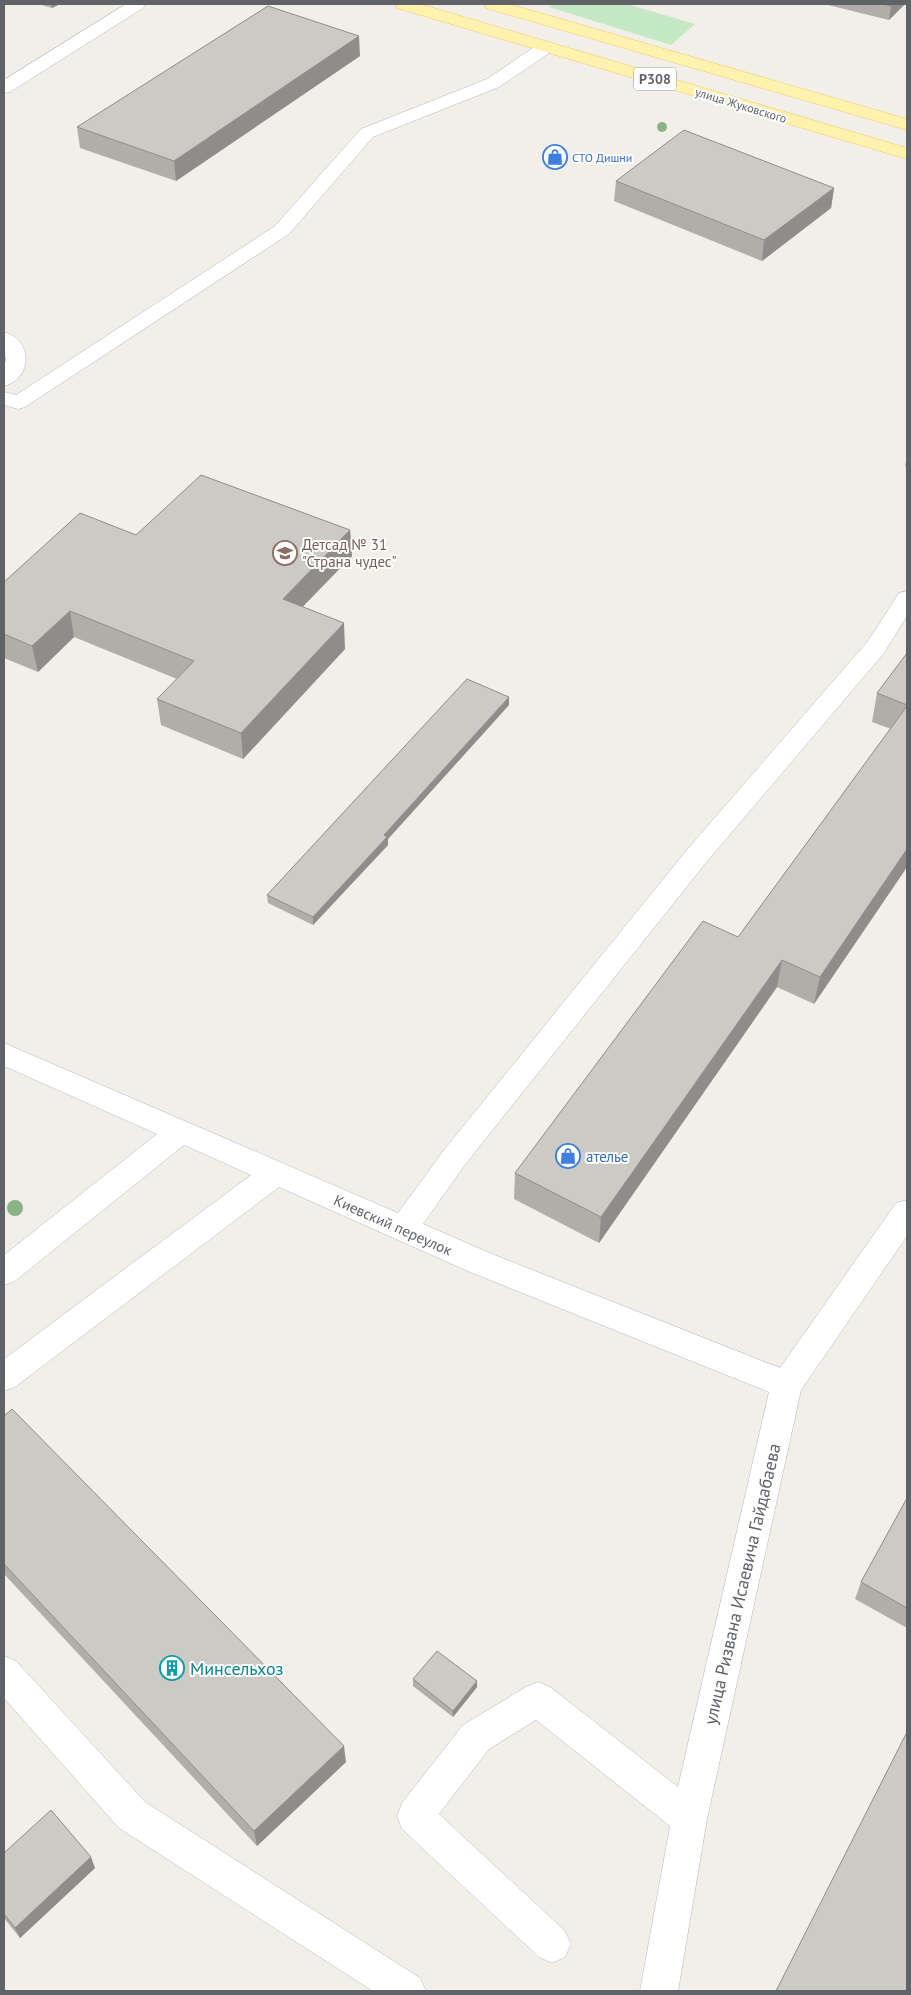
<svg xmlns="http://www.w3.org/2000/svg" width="911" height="1995" font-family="'PT Sans',sans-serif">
  <rect width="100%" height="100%" fill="#f1efe8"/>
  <polygon fill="#c5e8c5" points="554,4 627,4 695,24 671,45 549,7"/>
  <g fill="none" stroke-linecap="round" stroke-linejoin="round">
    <defs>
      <g id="minor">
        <polygon points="126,4 145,4 143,8 10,92 4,93 4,80"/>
        <polygon points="546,42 552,43 555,47 552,51 499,87 373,137 289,234 25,407 18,409 4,405 4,392 16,395 275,226 361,129 487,79 540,43"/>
        <path d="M4 332C33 339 33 379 4 386V369L6 359 4 350Z"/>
        <polygon points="907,591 907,616 884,653 704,865 464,1166 423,1224 492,1254 780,1368 896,1203 907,1200 907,1236 801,1390 707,1819 678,1991 640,1991 670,1826 536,1720 489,1749 439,1814 565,1931 571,1944 565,1957 552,1963 539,1957 402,1829 397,1816 402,1803 463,1725 526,1687 538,1682 550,1687 678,1787 769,1392 470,1272 279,1187 15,1387 4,1391 4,1359 251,1175 184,1145 15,1281 4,1285 4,1255 157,1134 4,1066 4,1043 398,1213 444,1150 686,851 868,641 899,593"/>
        <polygon points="4,1656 16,1661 145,1802 420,1978 426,1991 373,1991 119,1828 4,1698"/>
      </g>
      <g id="major">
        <polygon points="395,4 420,4 907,148 907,159 397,8"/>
        <polygon points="484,4 509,4 907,119 907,130 486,8"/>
      </g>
    </defs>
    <use href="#minor" stroke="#b5b8bc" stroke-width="1"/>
    <use href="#major" stroke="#f2c960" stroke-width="1"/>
    <use href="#minor" fill="#fff" fill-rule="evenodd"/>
    <use href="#major" fill="#fff2af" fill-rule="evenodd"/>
  </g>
  <g fill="#89b387">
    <circle cx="662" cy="127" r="5"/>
    <circle cx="15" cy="1208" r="8"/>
  </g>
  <g fill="#afaea9">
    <polygon points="38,4 60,4 52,8"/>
    <polygon points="824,4 905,4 889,20"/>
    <polygon points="360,56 176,181 80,148 77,127"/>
    <polygon points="616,181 834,188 831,208 762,261 614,201"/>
    <polygon points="907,457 907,467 905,466"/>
    <polygon points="350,530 352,556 302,607 345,649 243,759 161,725 157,699 177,679 74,637 38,672 4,658 4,582"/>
    <polygon points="907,653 907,867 814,1004 777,987 599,1243 514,1199 515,1173 738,937 891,729 872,722 877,693"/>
    <polygon points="509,705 388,839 388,845 313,925 268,903 267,895"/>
    <polygon points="4,1416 346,1762 257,1846 4,1574"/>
    <polygon points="907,1498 907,1628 855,1599 861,1582"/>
    <polygon points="413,1679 477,1681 477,1687 453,1717 413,1686"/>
    <polygon points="4,1853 95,1868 20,1938 4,1918"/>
  </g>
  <g fill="#8f8d8a">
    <polygon points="51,4 60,4 52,8"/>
    <polygon points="893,4 905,4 889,20 891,6"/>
    <polygon points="359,36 360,56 176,181 174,161"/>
    <polygon points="834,188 831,208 762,261 764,240"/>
    <polygon points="350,530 352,556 285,625 283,599"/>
    <polygon points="70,611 74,637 38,672 32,646"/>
    <polygon points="344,623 345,649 243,759 241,733"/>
    <polygon points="509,697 509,705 388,839 388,845 313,925 313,917 384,835"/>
    <polygon points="907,849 907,867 814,1004 820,977"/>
    <polygon points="782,960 777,987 599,1243 601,1217"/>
    <polygon points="477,1681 477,1687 453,1717 453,1711"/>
    <polygon points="344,1746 346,1762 257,1846 254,1831"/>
    <polygon points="91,1857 95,1868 20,1938 15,1928"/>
  </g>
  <g fill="#cccac5" stroke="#8f8d8a">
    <polygon points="882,4 893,4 891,6"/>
    <polygon points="268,6 359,36 174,161 77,127"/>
    <polygon points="684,130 834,188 764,240 616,181"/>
    <polygon points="201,475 350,530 283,599 344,623 241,733 157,699 194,661 70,611 32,646 4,634 4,582 80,513 136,535"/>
    <polygon points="907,653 907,705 877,693"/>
    <polygon points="467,679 509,697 384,835 387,837 313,917 267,895"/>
    <polygon points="907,706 907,849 820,977 782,960 601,1217 515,1173 703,921 738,937"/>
    <polygon points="12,1409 344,1746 254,1831 4,1564 4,1416"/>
    <polygon points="907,1498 907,1608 861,1582"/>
    <polygon points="437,1651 477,1681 453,1711 413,1679"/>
    <polygon points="907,1732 907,1991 776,1991"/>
    <polygon points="51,1810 91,1857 15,1928 4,1914 4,1853"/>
  </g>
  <defs>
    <symbol id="shop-ring" viewBox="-11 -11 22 22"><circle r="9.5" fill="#fff" stroke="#3f7fe0" stroke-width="1.5"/><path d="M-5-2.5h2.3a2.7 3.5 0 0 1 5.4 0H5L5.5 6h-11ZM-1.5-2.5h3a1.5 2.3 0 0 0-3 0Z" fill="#3f7fe0"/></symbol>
    <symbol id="school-ring" viewBox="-11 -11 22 22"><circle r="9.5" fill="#fff" stroke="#8d6e63" stroke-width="1.5"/><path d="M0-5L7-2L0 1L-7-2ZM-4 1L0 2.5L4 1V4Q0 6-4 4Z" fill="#8d6e63"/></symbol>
    <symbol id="building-ring" viewBox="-11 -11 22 22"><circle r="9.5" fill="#fff" stroke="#0f9aa8" stroke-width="1.5"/><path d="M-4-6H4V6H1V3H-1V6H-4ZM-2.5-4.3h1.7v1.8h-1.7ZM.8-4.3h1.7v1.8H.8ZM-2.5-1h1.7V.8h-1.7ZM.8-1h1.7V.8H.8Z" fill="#0f9aa8"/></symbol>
  </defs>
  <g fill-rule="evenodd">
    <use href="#shop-ring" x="541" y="143" width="28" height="28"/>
    <use href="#school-ring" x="271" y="539" width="28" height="28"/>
    <use href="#shop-ring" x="554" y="1142" width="28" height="28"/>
    <use href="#building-ring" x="158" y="1654" width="28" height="28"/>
  </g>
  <g text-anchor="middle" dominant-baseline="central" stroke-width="4" stroke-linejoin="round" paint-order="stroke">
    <g font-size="12" fill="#5f6368" stroke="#fff">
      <text transform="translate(741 105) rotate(17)">улица Жуковского</text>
    </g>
    <g font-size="12" fill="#366cbe" stroke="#fff" text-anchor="start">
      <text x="572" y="157">СТО Дишни</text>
    </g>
    <rect fill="#fff" stroke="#8f9295" stroke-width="1" x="634" y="67.5" width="42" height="23" rx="4"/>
    <g font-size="14" font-weight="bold" fill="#5f6368">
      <text x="655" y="79">P308</text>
    </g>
    <g font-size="15" fill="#785e54" stroke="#fff" text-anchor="start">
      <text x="302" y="544">Детсад № 31<tspan x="302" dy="17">"Страна чудес"</tspan></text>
    </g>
    <g font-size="15" fill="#366cbe" stroke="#fff" text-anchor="start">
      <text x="586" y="1156">ателье</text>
    </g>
    <g font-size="15" fill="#5f6368" stroke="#fff">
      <text transform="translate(393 1225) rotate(24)">Киевский переулок</text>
    </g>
    <g font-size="18" fill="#5f6368" stroke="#fff">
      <text transform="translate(742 1584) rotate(-77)">улица Ризвана Исаевича Гайдабаева</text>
    </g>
    <g font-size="18" fill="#0d838f" stroke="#fff" text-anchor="start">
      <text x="190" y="1668">Минсельхоз</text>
    </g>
  </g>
  <rect width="911" height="1995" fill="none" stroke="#5f6368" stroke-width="10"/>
</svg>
